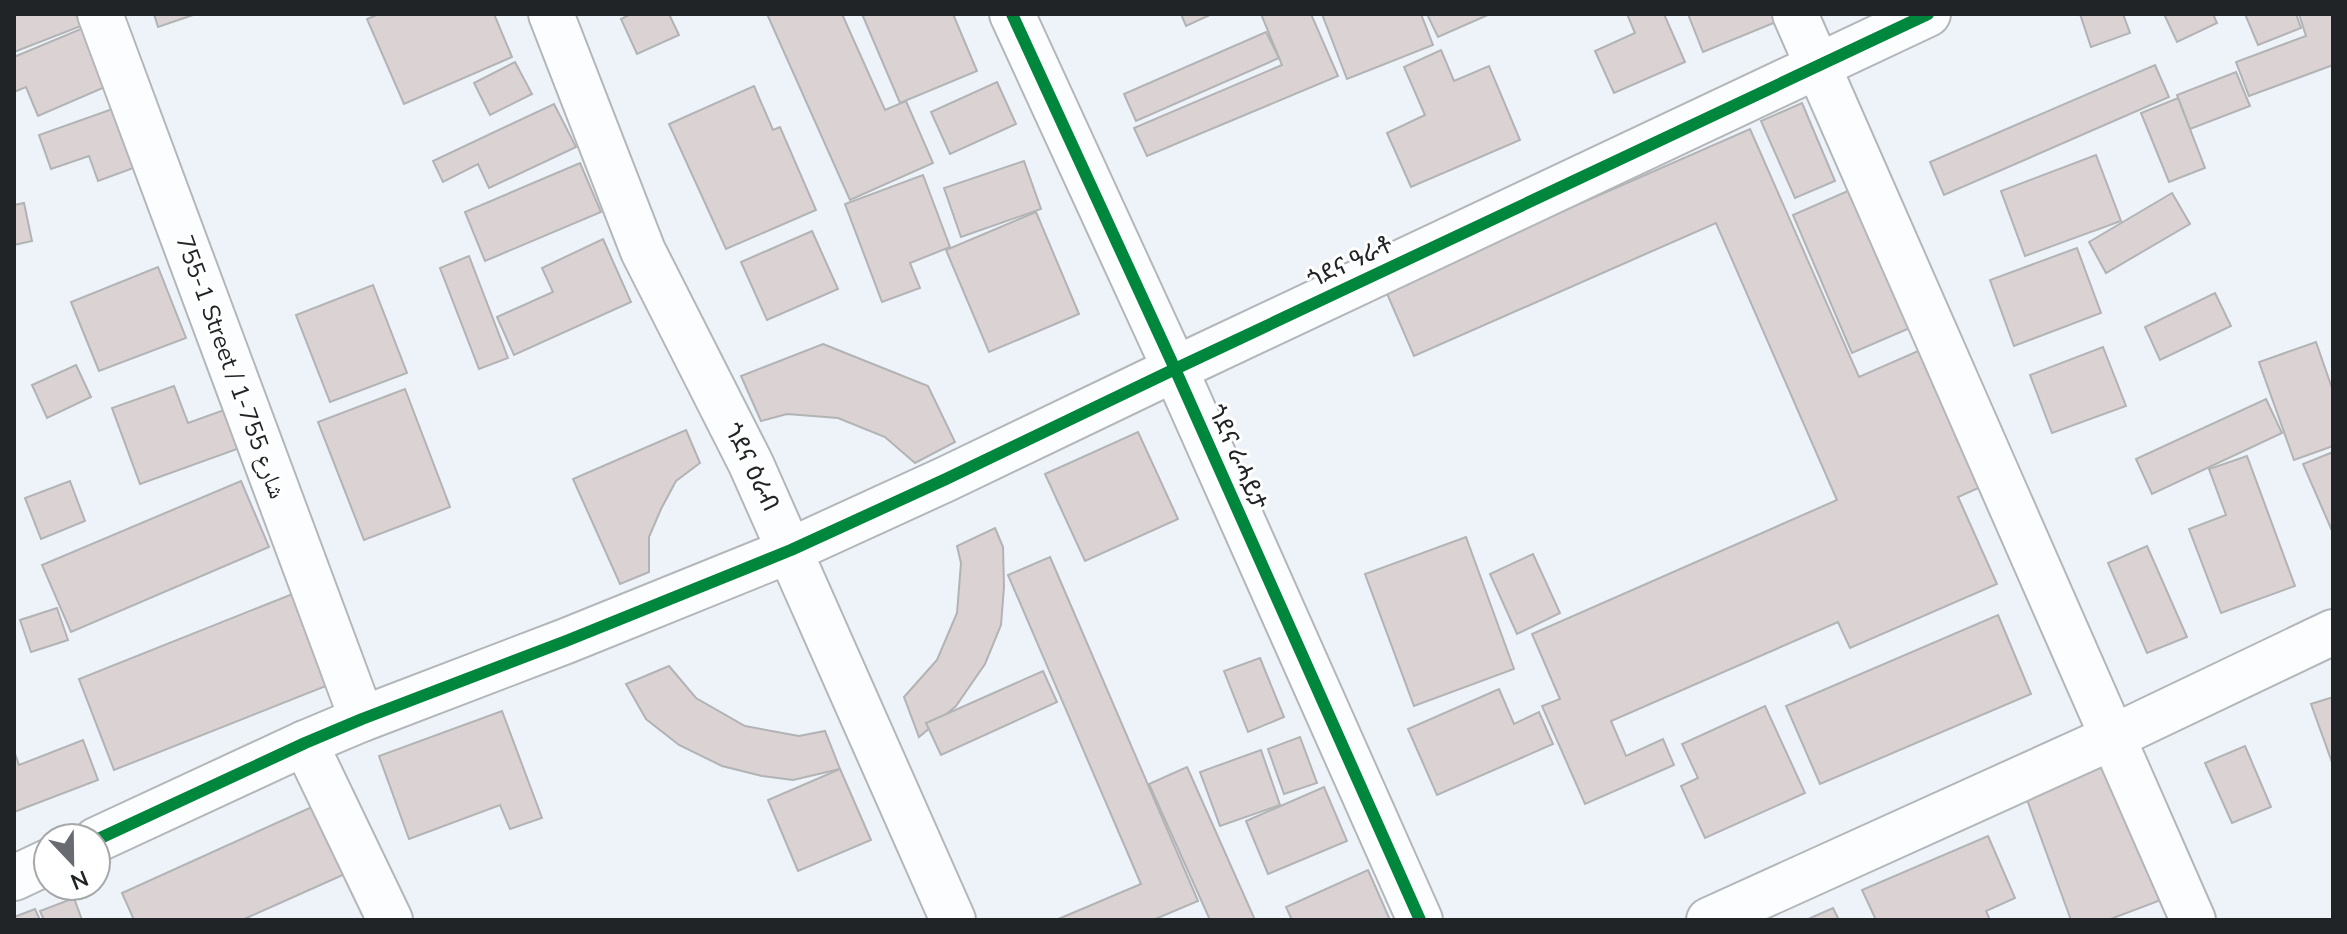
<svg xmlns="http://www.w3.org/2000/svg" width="2347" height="934" font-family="'Nunito Sans','Noto Naskh Arabic','Noto Sans Ethiopic',sans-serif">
  <rect width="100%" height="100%" fill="#edf3f8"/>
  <g fill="#dbd2d3" stroke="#b2b3b4" stroke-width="2">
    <polygon points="14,14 76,14 81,26 14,52"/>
    <polygon points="154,14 196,14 158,27"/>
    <polygon points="379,14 494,14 512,57 404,104 367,19"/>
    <polygon points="631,14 669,14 679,35 637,54 621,19"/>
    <polygon points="767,14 842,14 885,110 906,101 933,163 850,200"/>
    <polygon points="862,14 953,14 977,71 900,103"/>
    <polygon points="1181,14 1212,14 1186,26"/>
    <polygon points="1261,14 1311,14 1338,76 1147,156 1134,128 1282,65"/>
    <polygon points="1322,14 1421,14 1433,45 1347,79"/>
    <polygon points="1427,14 1490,14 1438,37"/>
    <polygon points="1627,14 1664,14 1685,62 1614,93 1595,51 1635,33"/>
    <polygon points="1688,14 1772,14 1776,22 1703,52"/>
    <polygon points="2080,14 2123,14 2130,33 2091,47"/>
    <polygon points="2164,14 2213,14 2217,23 2177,42"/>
    <polygon points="2245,14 2296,14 2301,28 2258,45"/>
    <polygon points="2299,14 2333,14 2333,65 2249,96 2236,62 2306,36"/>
    <polygon points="88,26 112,84 38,116 26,87 14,92 14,57"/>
    <polygon points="1266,32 1279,58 1136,121 1124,94"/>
    <polygon points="1441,50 1454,81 1489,66 1520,140 1411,187 1387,133 1425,115 1404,67"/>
    <polygon points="515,62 532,94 490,115 474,83"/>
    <polygon points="2155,65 2169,97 1944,195 1930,162"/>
    <polygon points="2236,72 2250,106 2190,129 2177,95"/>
    <polygon points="997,82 1016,124 950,154 931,112"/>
    <polygon points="754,86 773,130 780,127 816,210 726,249 669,124"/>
    <polygon points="2178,98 2205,168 2169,182 2141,113"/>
    <polygon points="1802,103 1835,181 1795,198 1761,121"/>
    <polygon points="554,104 576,147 489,188 478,164 443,182 433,161"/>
    <polygon points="118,107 139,166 98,181 89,156 51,169 39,135"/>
    <polygon points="1750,129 1859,377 1934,344 1994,481 1958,497 1997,584 1850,648 1838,622 1611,721 1626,756 1663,739 1674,765 1585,804 1542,706 1560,699 1532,634 1837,500 1716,223 1414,356 1385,289"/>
    <polygon points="2096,155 2121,221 2025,256 2001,191"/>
    <polygon points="1024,161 1041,209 961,237 944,188"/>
    <polygon points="580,163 601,212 485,261 465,212"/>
    <polygon points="923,175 950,247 910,263 920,288 882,302 845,204"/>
    <polygon points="1866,183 1926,321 1852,353 1793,215"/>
    <polygon points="2172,193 2190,224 2106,273 2089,242"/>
    <polygon points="24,203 32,241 14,245 14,205"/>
    <polygon points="1036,212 1079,314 989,352 946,250"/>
    <polygon points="812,231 838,289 767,320 741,262"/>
    <polygon points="603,239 631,302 514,355 497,317 553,292 542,268"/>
    <polygon points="2077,248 2101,313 2014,346 1990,280"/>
    <polygon points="469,256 508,358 479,369 440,268"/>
    <polygon points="158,267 186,338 99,371 71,302"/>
    <polygon points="373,285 407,373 330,402 296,315"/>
    <polygon points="2215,293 2231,326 2160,360 2145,327"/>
    <polygon points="2316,342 2333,391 2333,446 2294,460 2259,362"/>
    <polygon points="823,344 928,386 955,442 915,463 885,437 838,418 787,414 761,421 741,376"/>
    <polygon points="2103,347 2126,406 2052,433 2030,375"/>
    <polygon points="76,365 91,397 47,418 32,385"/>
    <polygon points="174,386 188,423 227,409 240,448 140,484 112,408"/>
    <polygon points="405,389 450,507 364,540 318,422"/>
    <polygon points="2266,399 2282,433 2152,494 2136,459"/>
    <polygon points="686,430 700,463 676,481 661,509 649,537 649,572 620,584 573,479"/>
    <polygon points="1138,432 1178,519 1085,561 1045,474"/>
    <polygon points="2333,452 2333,533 2303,464"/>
    <polygon points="2247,456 2295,586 2221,613 2189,529 2226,515 2209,469"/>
    <polygon points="70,481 85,521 41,539 25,498"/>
    <polygon points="241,481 269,547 71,632 42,565"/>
    <polygon points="995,528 1003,547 1004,587 1001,625 985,664 956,706 919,737 904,697 937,660 957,613 961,563 957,546"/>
    <polygon points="1466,537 1514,669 1414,706 1365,574"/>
    <polygon points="2147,546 2187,637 2147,653 2108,563"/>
    <polygon points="1533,554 1560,613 1517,634 1490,574"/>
    <polygon points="1050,557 1198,901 1153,920 1056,920 1141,884 1008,575"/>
    <polygon points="300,591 336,682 114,770 79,679"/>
    <polygon points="57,608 68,640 31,652 20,620"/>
    <polygon points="1998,615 2031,694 1820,784 1786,706"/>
    <polygon points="1260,658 1284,717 1248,732 1224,671"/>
    <polygon points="669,666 696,698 745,726 799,736 825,731 840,769 793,780 762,776 722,766 679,745 646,719 626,684"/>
    <polygon points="1043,671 1057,702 941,755 926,723"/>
    <polygon points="1499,689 1514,724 1539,712 1553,744 1437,795 1408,729"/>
    <polygon points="2333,697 2333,765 2311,704"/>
    <polygon points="1765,706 1805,793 1705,838 1681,786 1698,778 1682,744"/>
    <polygon points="502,711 542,818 510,829 500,805 409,839 379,756"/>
    <polygon points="1300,737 1317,783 1284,794 1268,749"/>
    <polygon points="83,740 98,780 14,812 14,751 19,765"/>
    <polygon points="2245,746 2271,807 2232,823 2205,763"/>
    <polygon points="1261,750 1280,805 1220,826 1200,772"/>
    <polygon points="2116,752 2169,897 2108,920 2071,920 2022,786"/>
    <polygon points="1187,767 1255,920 1210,920 1149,784"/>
    <polygon points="840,769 871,840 798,871 768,800"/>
    <polygon points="1324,787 1347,841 1268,874 1246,821"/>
    <polygon points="314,806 345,874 242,920 134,920 122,893"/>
    <polygon points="1988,836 2015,898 1986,911 1990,920 1876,920 1862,890"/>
    <polygon points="1368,870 1390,920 1292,920 1286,907"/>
    <polygon points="74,898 82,920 44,920 40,911"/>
    <polygon points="1833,908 1839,920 1806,920"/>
    <polygon points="35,909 40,920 14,920 14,917"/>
  </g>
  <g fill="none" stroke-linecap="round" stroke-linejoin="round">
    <defs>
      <g id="minor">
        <polyline points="100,14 362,719"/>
        <polyline points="551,14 643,251 751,464 953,920"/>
        <polyline points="1012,14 1175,369 1420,920"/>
        <polyline points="1795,14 2193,920"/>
        <polyline points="305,743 390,920"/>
        <polyline points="96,840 305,743 362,719 566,641 791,550 946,479 1175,369 1928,14"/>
        <polyline points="14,878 48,862"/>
        <polyline points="1709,920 2113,737 2333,632"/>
      </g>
    </defs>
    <use href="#minor" stroke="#b3b7ba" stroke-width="48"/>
    <use href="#minor" stroke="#fcfdfe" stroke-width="44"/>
    <defs>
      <g id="cycleway">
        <polyline points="1012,14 1175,369 1420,920"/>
        <polyline points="96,840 305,743 362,719 566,641 791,550 946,479 1175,369 1928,14"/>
      </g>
    </defs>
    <use href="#cycleway" stroke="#fff" stroke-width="17"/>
    <use href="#cycleway" stroke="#00873e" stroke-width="12"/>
  </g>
  <g text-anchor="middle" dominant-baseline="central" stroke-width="6" stroke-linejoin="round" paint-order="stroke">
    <g font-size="24" fill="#202427" stroke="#fff">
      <text transform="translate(1350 262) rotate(-25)">ጎደና ዓራቶ</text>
      <text transform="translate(231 367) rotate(70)">755-1 Street / شارع 755-1</text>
      <text transform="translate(1238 457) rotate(66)">ጎደና ራሓይታ</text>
      <text transform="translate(752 467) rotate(64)">ጎደና ዕራብ</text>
    </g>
  </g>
  <rect width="2347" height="934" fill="none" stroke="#202427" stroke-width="32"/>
  <g transform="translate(72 862) rotate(158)"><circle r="38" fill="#ffffff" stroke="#a6a7a9" stroke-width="2"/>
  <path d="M0-6L14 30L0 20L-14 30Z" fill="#686c70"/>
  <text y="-12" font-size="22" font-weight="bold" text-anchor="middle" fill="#202427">N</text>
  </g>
</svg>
